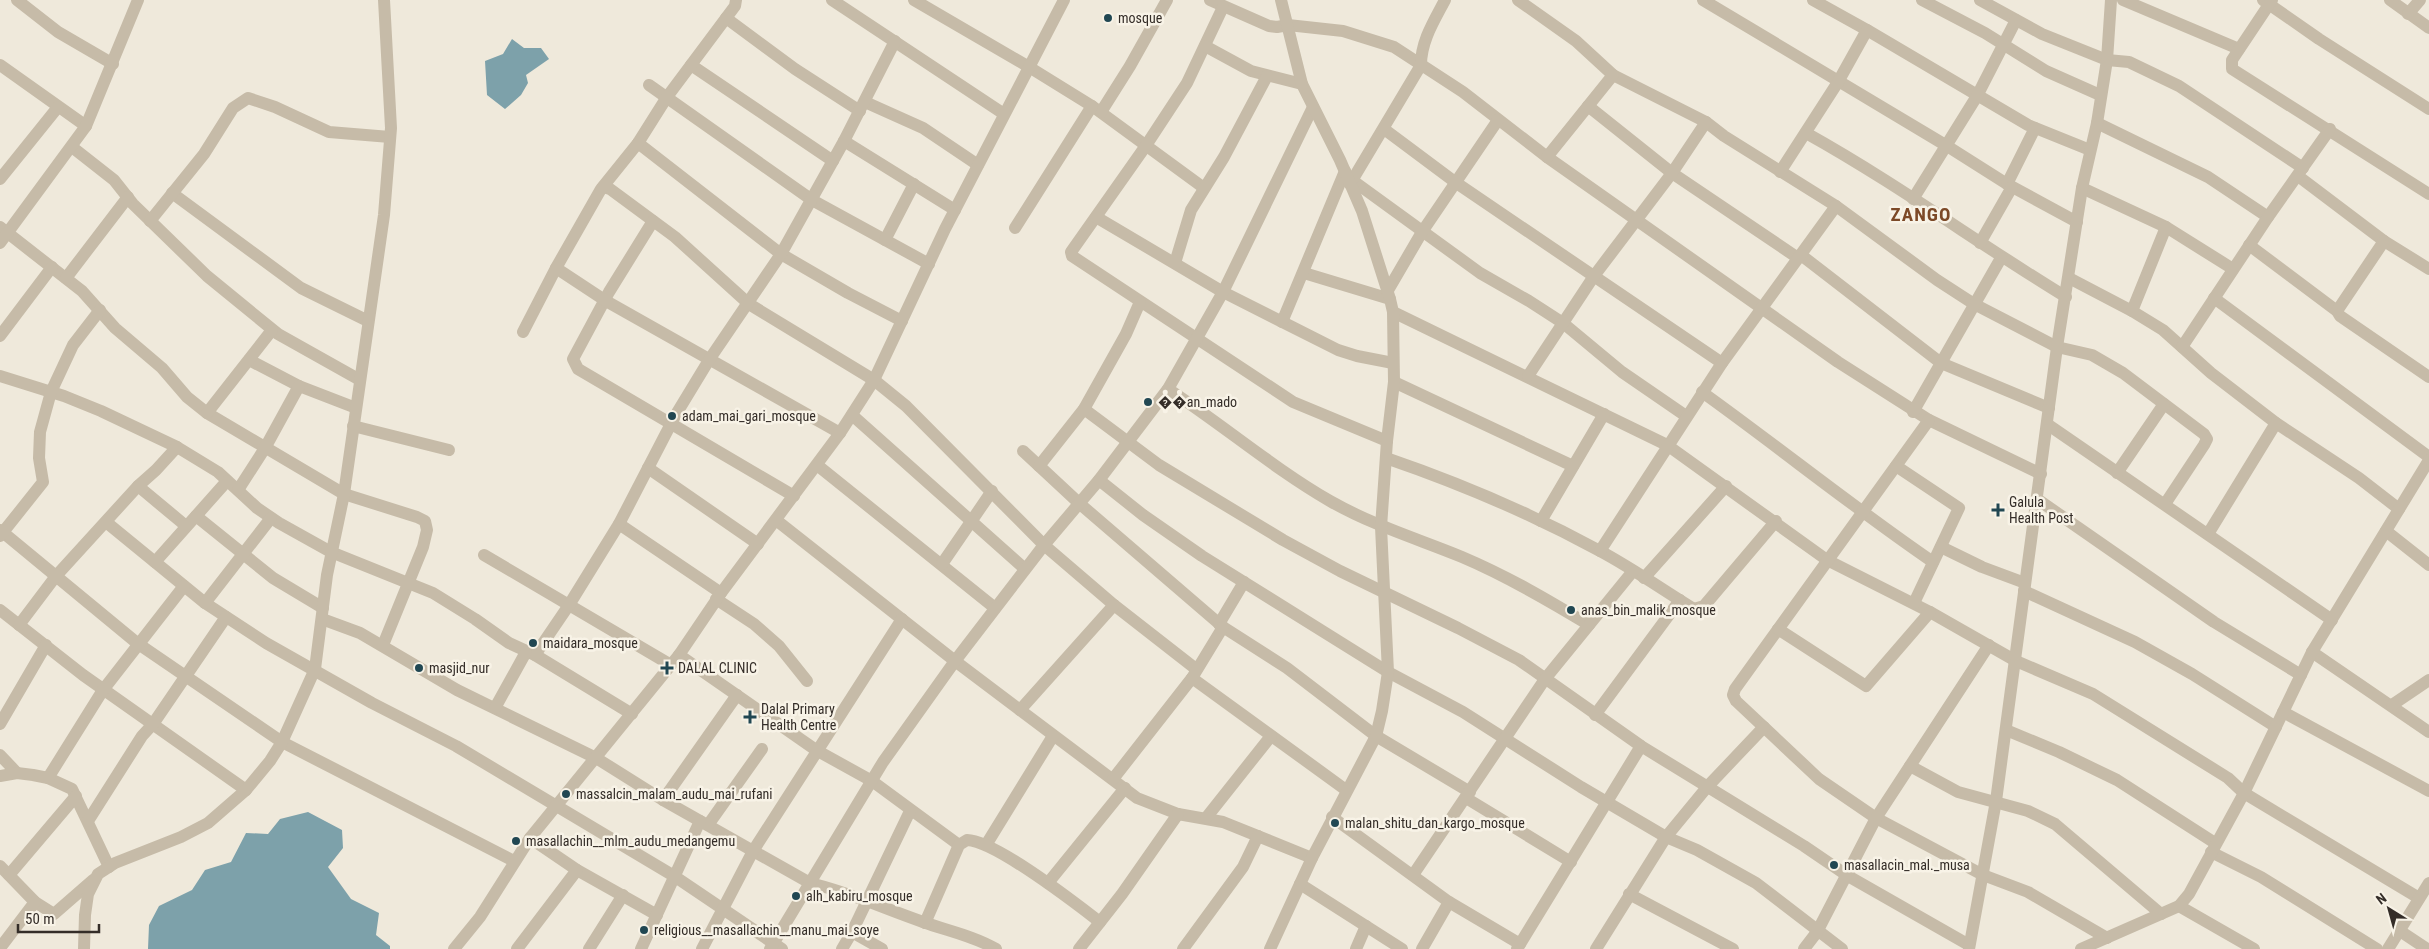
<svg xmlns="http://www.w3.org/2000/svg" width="2429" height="949" font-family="'Roboto Condensed',sans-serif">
  <rect width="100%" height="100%" fill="#efe9db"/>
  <g fill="#7da1aa">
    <polygon points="512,39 524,48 541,48 549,59 526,75 528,83 521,95 505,109 487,95 485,61 503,54"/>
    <polygon points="308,812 342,830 343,848 328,867 351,899 379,913 376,935 390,946 390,949 148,949 149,925 159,906 192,890 205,870 231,862 246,833 268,834 280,819"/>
  </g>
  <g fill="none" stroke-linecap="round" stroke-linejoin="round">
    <g stroke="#c6bba8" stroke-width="12">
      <polyline points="17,0 58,32 113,64"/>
      <polyline points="832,0 1004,114"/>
      <polyline points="914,0 1029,67 1092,106 1204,188"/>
      <polyline points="1210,0 1269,26 1277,27 1288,25 1343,31 1394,47 1463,92 1547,157 1838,362 1929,420 2041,474"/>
      <polyline points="1518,0 1576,41 1613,75 1706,122 1724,136 1836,206 1937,280 1974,304 2057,347 2092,355 2123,373 2204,434 2207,439 2204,445 2165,504"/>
      <polyline points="1703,0 1947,146 2007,184 2077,222"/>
      <polyline points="1813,0 1867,30"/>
      <polyline points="1922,0 1985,33 2046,71 2100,95"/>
      <polyline points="1980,0 2042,34 2107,60 2129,62 2179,86 2303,168"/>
      <polyline points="2123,0 2239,49"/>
      <polyline points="2263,0 2319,39 2429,109"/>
      <polyline points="2272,0 2232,60 2232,69 2429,194"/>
      <polyline points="2390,0 2429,28"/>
      <polyline points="1223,7 1187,83 1145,147 1071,252 1072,256 1293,402 1387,441"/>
      <polyline points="2408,14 2420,0"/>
      <polyline points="726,18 795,69 860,111"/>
      <polyline points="1205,46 1251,71 1302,84"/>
      <polyline points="0,65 86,126"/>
      <polyline points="691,65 833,161"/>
      <polyline points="649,85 812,200 929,264"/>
      <polyline points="865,102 923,128 978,165"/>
      <polyline points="1588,106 1672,173 1798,258"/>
      <polyline points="1101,112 1130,66 1167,0"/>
      <polyline points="2097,123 2208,177 2268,217"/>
      <polyline points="1384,129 1455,182 1722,363"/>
      <path d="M1806 133C1896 183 1979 244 2066 297"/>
      <polyline points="844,141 955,210"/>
      <polyline points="638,143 781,254 848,293 902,321"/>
      <polyline points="72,147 114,180 133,204 207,276 278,334 360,380"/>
      <polyline points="1547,157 1613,75"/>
      <polyline points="1780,172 1838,82 1867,30 2028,125 2090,150"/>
      <polyline points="2298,176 2384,241 2429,269"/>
      <polyline points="0,179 58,107"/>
      <polyline points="1352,180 1480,273 1529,301 1563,323 1622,372 1686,416"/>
      <path d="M1350 184 1421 65C1421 41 1434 21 1445 0"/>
      <polyline points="2007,184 2035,128"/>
      <polyline points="603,187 610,189 675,237 749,304 874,380 906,406 1044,545 1114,605 1196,669"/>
      <polyline points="2082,188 2166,227 2233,269"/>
      <polyline points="172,193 301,288 368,321"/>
      <polyline points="1913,199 1977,96 2016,20"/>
      <polyline points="1096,217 1223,292 1338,350 1357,356 1393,363"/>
      <polyline points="150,221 204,154 233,108 248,98 275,107 329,132 390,137"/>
      <polyline points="653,221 609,292 573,359 578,369 794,496"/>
      <polyline points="0,227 82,291 115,328 162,368 187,397 207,413 344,494 417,517 425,521 427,530 423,547 383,645"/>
      <polyline points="1015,228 1092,106"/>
      <polyline points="885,240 914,184"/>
      <polyline points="0,243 86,126 138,0"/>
      <polyline points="1980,243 2012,187"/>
      <polyline points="2249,245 2337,311 2340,316 2429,377"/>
      <polyline points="1801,255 1941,363 2049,408"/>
      <polyline points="1175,263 1191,210 1224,157 1267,76"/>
      <polyline points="556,268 606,301 840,433"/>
      <polyline points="1304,273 1390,299"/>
      <polyline points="66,278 128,197"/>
      <polyline points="2069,278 2132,311 2163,330 2211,373 2276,423 2359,478 2399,509"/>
      <polyline points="1387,292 1422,232 1498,120"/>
      <polyline points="2214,298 2429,457"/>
      <polyline points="2132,311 2166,227"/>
      <polyline points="2337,311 2384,241"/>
      <polyline points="1393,312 1667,445 1827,560 1930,612 2016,661 2093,694 2228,778 2244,793 2419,898"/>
      <polyline points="1282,322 1345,171"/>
      <polyline points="523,332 556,268 601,189 638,143 667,97 735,6 736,0"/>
      <polyline points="0,336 52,267"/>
      <polyline points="2182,347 2268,217 2330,129"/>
      <polyline points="249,360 299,386 356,408"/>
      <polyline points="0,376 64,396 101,411 177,447 218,472 257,508 279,523 331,552 433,593 475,619 509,643 535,655 632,714"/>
      <polyline points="1528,376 1594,276 1672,173 1706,122"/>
      <polyline points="1394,382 1573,466"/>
      <path d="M1168 389C1223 425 1273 468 1330 501 1372 525 1418 539 1462 557 1507 576 1548 600 1589 625"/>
      <path d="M1702 392C1780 448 1854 508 1933 562"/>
      <polyline points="1084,409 1159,465 1283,540 1340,571 1458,628 1519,660 1641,746 1804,846 1848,876 1969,945"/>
      <polyline points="1913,412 2001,258"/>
      <polyline points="207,413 272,330"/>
      <polyline points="852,415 1025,569"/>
      <polyline points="1929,420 1735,689 1733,695 1736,701 1819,779 1876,818 1983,875 2028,892 2107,938"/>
      <polyline points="2047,424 2332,620"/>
      <polyline points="353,426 449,450"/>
      <polyline points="1023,451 1080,504 1223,627 1287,668 1376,736 1470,792"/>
      <path d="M1386 458C1459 483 1532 514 1600 551 1632 568 1663 590 1694 609L1704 606 1776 521"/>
      <polyline points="817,465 995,608"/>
      <polyline points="1039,466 1084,409 1126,334 1140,302"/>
      <polyline points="1896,466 1959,508 1914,603"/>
      <polyline points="648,468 758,544"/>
      <polyline points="2117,473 2164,404"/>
      <polyline points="1099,480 1143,515 1202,556 1388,672 1463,712 1581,787 1666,837 1697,850 1756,883 1842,949"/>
      <polyline points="138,486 186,526"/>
      <polyline points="238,490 265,448 299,386"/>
      <polyline points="2037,499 2214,622 2301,675"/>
      <polyline points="196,516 273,578 323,608"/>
      <polyline points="776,520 955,661 1137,798 1178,814 1223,822 1312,858"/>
      <polyline points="1541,521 1604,414"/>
      <polyline points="106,522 205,603 266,643 372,703 456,746 674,876 782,949"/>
      <polyline points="619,524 721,593"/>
      <polyline points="0,530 137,643 282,742 514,861"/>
      <polyline points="2386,531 2429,565"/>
      <polyline points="2208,534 2276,423"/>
      <polyline points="0,536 43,482 39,458 40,432 51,392 73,345 100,310"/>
      <polyline points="1941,547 1982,567 2025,583"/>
      <polyline points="1600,551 1722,363 1836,206"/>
      <polyline points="484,555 671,665"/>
      <polyline points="155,562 227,481"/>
      <polyline points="942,564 992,491"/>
      <polyline points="1644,578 1726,486"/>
      <polyline points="2024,591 2135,642 2192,674 2276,727"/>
      <polyline points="716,599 754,624 779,646 807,681"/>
      <polyline points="205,603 271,518"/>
      <polyline points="0,610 83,675 246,790"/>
      <path d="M322 619 360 633 457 690 596 758 663 800 810 883C849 892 885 909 923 922 948 931 974 936 996 949"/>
      <polyline points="1219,624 1244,582"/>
      <polyline points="19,625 56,576 138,486 156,470 177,447"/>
      <polyline points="1778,629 1866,686 1930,612"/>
      <polyline points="2312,652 2429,732"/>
      <polyline points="535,655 569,605 619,524 675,416 709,360 781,254 844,141 895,41"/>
      <polyline points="679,655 816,750 872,781 959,845"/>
      <polyline points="1192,678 1346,790"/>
      <polyline points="2392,705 2429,680"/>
      <polyline points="495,708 526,652"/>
      <polyline points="1020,710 1114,605"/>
      <polyline points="2283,712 2429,791"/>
      <polyline points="1595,715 1680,600"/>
      <polyline points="0,724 46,645"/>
      <polyline points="2006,730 2059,752 2117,780 2215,843"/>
      <polyline points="0,755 17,773"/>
      <polyline points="1910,766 1958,792 2028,811 2055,824 2161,914"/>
      <polyline points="0,776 17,773 33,775 48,778 72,789 109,867"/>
      <polyline points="48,778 103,690 184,586"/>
      <polyline points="1113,779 1192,678 1223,627"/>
      <polyline points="1466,798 1571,862"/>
      <polyline points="663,800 737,695"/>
      <polyline points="1332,817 1449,902 1520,944"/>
      <polyline points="1206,818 1271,736"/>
      <polyline points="88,821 142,736 153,724 226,617"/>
      <polyline points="708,825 762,749"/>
      <polyline points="530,838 577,870 657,915"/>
      <polyline points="986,845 1053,736"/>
      <polyline points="2211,852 2261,877 2377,949"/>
      <polyline points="0,866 35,902 54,914 93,880"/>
      <polyline points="9,875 76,796"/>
      <polyline points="1413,875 1545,679 1633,571"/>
      <polyline points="1048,883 1125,788"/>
      <polyline points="1300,884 1402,949"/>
      <polyline points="1629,894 1733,949"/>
      <polyline points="2179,906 2254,949"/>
      <path d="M925 923 959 845 967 840C996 841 1075 903 1100 922"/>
      <polyline points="2400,931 2427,949"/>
      <polyline points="0,948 35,902"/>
      <polyline points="84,949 85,915 88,894 98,874 115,863 181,837 208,823 246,790 270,761 282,742 315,669 327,575 344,494 384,215 391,128 384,0"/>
      <polyline points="454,949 480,917 530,838 679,655 721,593 840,433 874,380 945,229 1064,0"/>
      <polyline points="517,949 577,870"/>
      <polyline points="589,949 623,895"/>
      <polyline points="641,949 700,821"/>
      <polyline points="702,949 753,851 902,619"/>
      <polyline points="770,949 883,762 955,661 1044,545 1099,480 1168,389 1223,292 1313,107"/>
      <polyline points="842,949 852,932"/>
      <polyline points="882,949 852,932 910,811"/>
      <polyline points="1079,949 1122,894 1178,814"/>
      <polyline points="1183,949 1243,867 1258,836"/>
      <polyline points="1270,949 1312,858 1376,736 1382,711 1388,672 1381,527 1387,441 1394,382 1393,312 1390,299 1362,211 1340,160 1302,84 1281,0"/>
      <polyline points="1356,949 1366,926"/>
      <polyline points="1422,949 1449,902"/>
      <polyline points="1517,949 1641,746"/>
      <polyline points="1596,949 1666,837 1708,786 1764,727"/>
      <polyline points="1804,949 1817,932 1876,818 1989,645"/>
      <polyline points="2081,949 2179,906 2189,894 2244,793 2312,652 2429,460"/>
      <polyline points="2388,949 2429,883"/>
    </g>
    <polyline stroke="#c6bba8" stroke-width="12" points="1969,949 1996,801 2057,347 2082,188 2097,123 2107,60 2111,0"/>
  </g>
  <g fill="#214752" stroke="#f8f3e7" stroke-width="2">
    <circle cx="1108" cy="18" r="5"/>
    <circle cx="1148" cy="402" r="5"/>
    <circle cx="672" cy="416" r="5"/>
    <path d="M1995.5 502.5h5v5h5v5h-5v5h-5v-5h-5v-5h5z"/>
    <circle cx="1571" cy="610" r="5"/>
    <circle cx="533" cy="643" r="5"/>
    <circle cx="419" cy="668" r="5"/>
    <path d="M664.5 660.5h5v5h5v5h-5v5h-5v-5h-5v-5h5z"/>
    <path d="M747.5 709.5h5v5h5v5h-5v5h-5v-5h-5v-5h5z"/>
    <circle cx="566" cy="794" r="5"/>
    <circle cx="1335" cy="823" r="5"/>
    <circle cx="516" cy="841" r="5"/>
    <circle cx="1834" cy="865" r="5"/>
    <circle cx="796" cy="896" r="5"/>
    <circle cx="644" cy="930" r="5"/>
  </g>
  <g text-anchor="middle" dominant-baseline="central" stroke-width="5" stroke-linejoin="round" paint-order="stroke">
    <g font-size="14" fill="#342d28" stroke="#f8f3e7" text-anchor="start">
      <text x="1118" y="18">mosque</text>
      <text x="1158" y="402">��an_mado</text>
      <text x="682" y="416">adam_mai_gari_mosque</text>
      <text x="2009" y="502">Galula<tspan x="2009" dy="16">Health Post</tspan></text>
      <text x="1581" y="610">anas_bin_malik_mosque</text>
      <text x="543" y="643">maidara_mosque</text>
      <text x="429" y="668">masjid_nur</text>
      <text x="678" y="668">DALAL CLINIC</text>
      <text x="761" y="709">Dalal Primary<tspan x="761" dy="16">Health Centre</tspan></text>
      <text x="576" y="794">massalcin_malam_audu_mai_rufani</text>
      <text x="1345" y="823">malan_shitu_dan_kargo_mosque</text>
      <text x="526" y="841">masallachin__mlm_audu_medangemu</text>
      <text x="1844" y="865">masallacin_mal._musa</text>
      <text x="806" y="896">alh_kabiru_mosque</text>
      <text x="654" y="930">religious__masallachin__manu_mai_soye</text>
    </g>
    <g font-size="19" font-weight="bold" letter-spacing="1" fill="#7c4927" stroke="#f8f3e7">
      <text x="1921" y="214">ZANGO</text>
    </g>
  </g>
  <g transform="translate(2389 909) rotate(323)" stroke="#f8f3e7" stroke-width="4" paint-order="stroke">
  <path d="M0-4L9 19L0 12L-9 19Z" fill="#342d28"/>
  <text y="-8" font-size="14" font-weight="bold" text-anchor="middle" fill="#342d28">N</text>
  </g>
  <path d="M18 924v8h81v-8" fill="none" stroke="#342d28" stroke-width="2.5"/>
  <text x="25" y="924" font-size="15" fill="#342d28" stroke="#f8f3e7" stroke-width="4" paint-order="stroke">50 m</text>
</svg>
